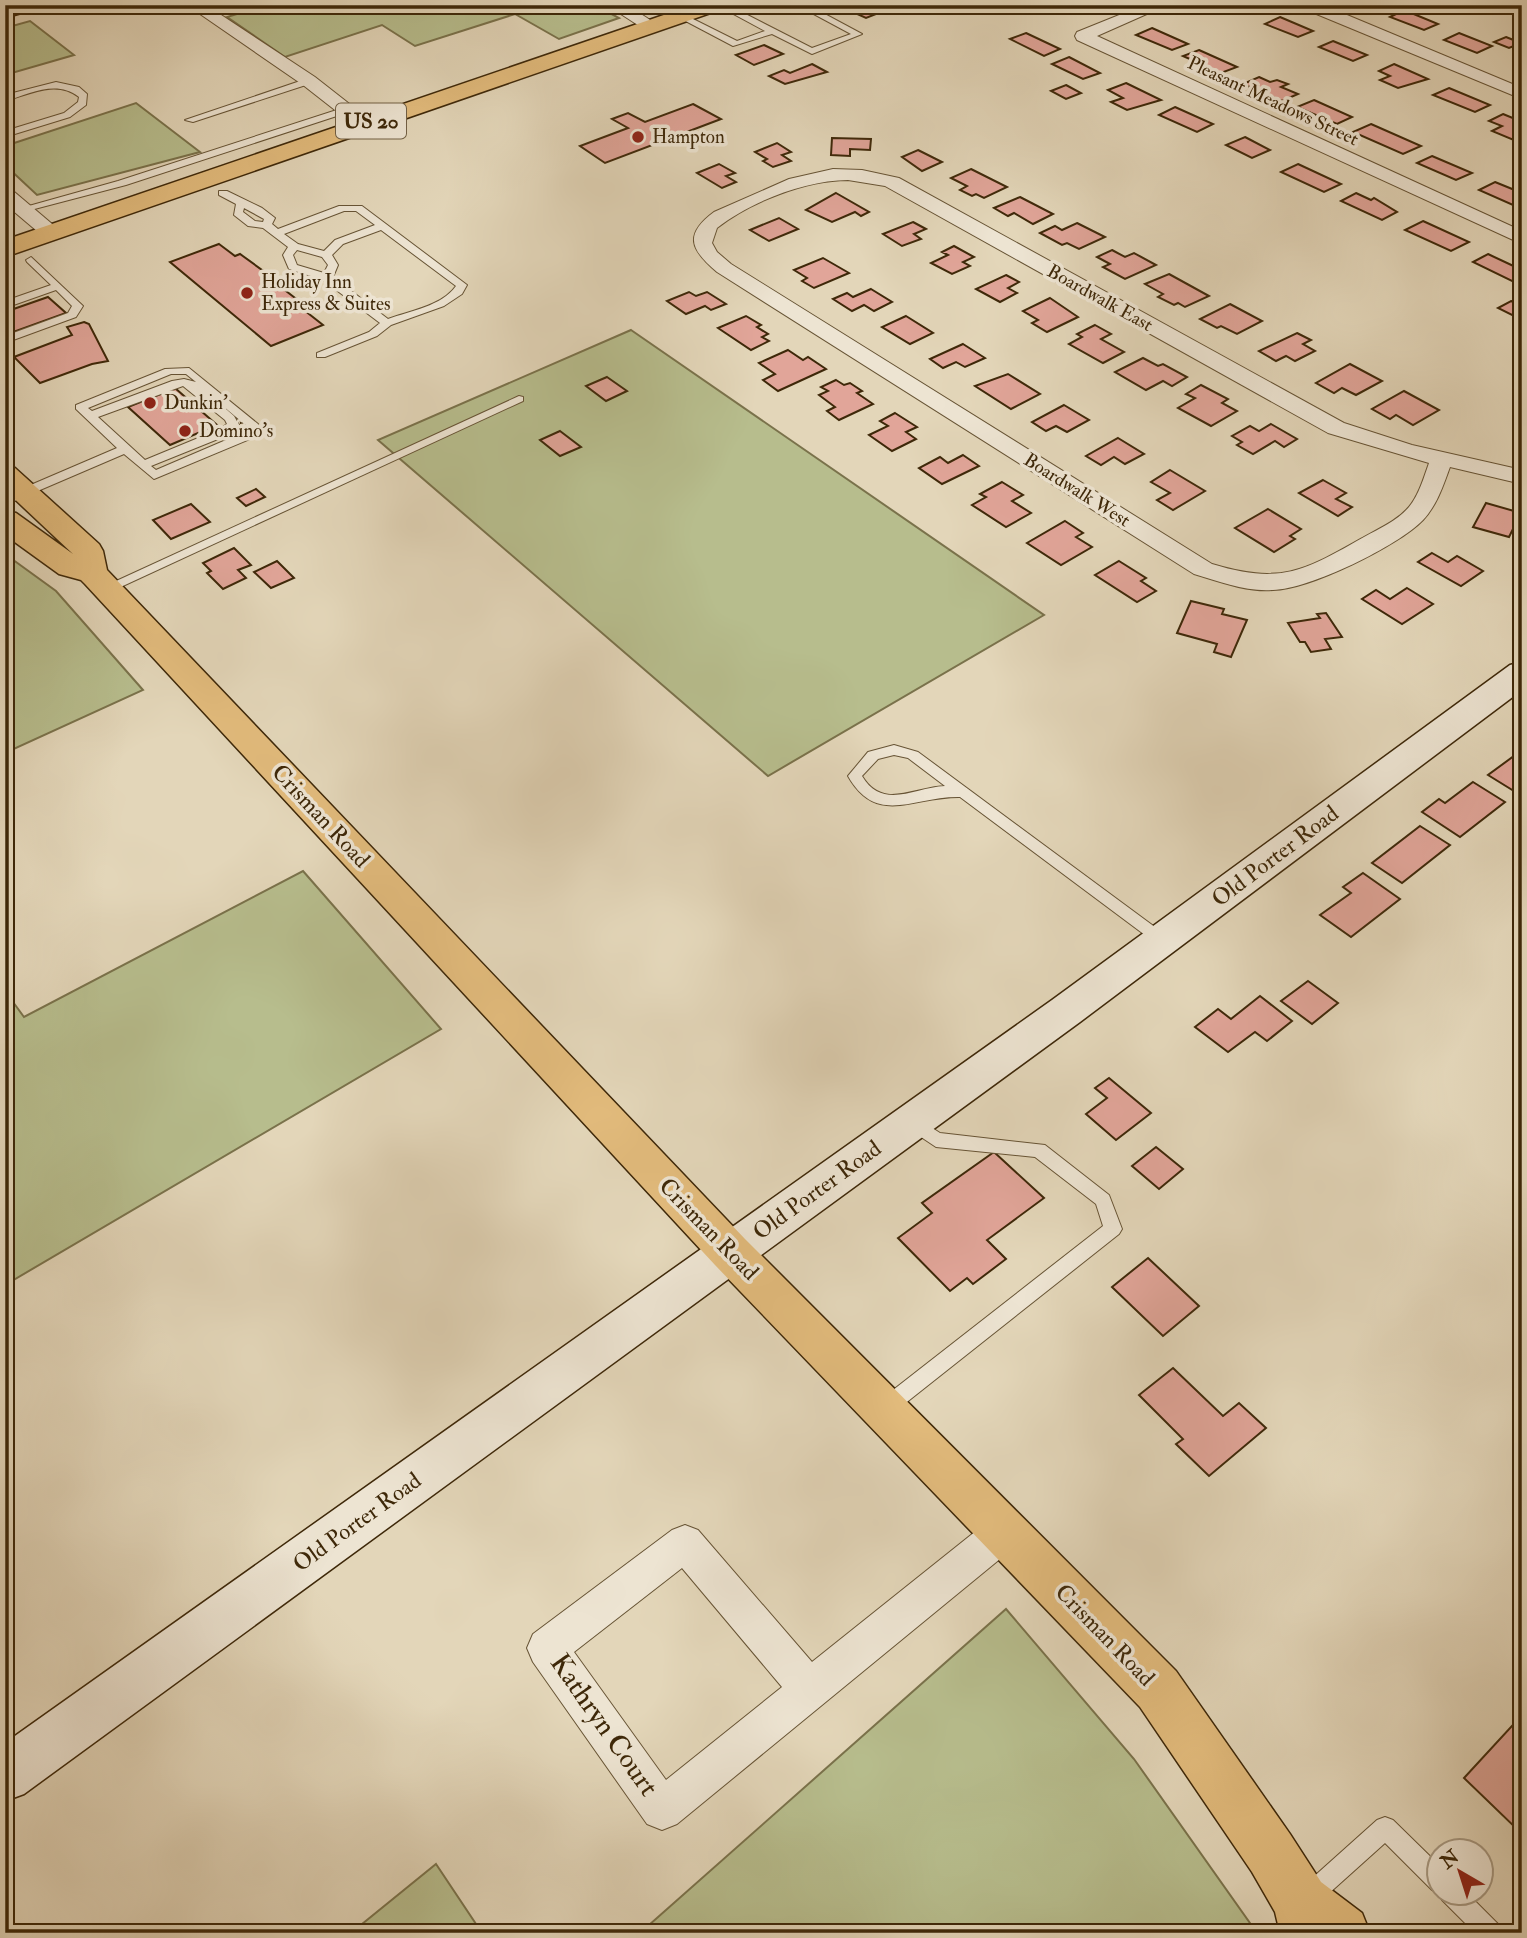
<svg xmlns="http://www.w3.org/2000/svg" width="1527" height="1938" font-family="'IM FELL Double Pica',serif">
  <rect width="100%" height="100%" fill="#e3d6b9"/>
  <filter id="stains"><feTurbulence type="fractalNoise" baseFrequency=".00286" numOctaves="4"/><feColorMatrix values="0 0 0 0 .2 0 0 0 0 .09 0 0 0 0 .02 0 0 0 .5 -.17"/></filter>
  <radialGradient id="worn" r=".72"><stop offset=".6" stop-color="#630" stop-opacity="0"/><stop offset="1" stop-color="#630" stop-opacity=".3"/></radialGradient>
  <g fill="#b7bd8d" stroke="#7a724b" stroke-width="2">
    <polygon points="267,5 595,5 619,18 559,39 515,14 415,46 382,25 285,57 227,17"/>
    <polygon points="30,21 74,55 5,75 5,28"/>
    <polygon points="136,103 200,152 37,195 5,165 5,146"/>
    <polygon points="631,330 1044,615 768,776 378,440"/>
    <polygon points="5,554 56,591 143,690 5,753"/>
    <polygon points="303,871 441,1029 5,1285 5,991 24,1017"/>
    <polygon points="1006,1609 1134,1759 1257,1933 640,1933"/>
    <polygon points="436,1864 482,1933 351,1933"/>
  </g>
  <g fill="#e1a599" stroke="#3e2809" stroke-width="2">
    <polygon points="5,5 52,5 13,16 5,10"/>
    <polygon points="855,5 867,6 899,5 866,18 846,9"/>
    <polygon points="1404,10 1438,24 1424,30 1390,17"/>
    <polygon points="1280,17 1313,31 1298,37 1265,24"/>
    <polygon points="1152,28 1188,44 1172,50 1136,35"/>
    <polygon points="1026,33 1060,49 1044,56 1010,39"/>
    <polygon points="1459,33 1492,46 1477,53 1444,40"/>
    <polygon points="1506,37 1521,43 1509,48 1494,42"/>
    <polygon points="1333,41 1367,55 1353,61 1319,47"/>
    <polygon points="764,45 783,54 754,65 736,55"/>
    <polygon points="1199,50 1237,67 1221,73 1183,56"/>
    <polygon points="1069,57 1100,73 1083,79 1052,64"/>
    <polygon points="812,64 827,72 785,84 769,76 784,70 790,73"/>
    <polygon points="1394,64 1428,79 1398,88 1380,80 1390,76 1379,71"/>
    <polygon points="1259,77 1270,82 1277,80 1288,84 1281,87 1298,94 1282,101 1243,84"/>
    <polygon points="1126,83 1161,100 1127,110 1111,102 1123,98 1108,90"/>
    <polygon points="1066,85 1081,93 1066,99 1051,91"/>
    <polygon points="1449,88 1490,105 1475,112 1433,95"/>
    <polygon points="1314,100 1352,117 1337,124 1297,107"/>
    <polygon points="693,104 721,119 605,163 580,146 628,128 612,119 628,113 645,122"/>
    <polygon points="1175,107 1213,124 1197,132 1159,115"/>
    <polygon points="1503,114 1515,119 1522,118 1522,132 1517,133 1522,138 1516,141 1492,131 1502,126 1489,121"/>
    <polygon points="1371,124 1421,146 1403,154 1353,132"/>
    <polygon points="1245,137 1270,150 1252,158 1226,145"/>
    <polygon points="832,138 871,139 870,150 850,149 850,156 831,155"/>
    <polygon points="777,143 791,152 782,155 791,161 773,167 763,161 767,159 755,152"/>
    <polygon points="918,150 942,162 922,171 902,157"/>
    <polygon points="1432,156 1472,173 1456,180 1417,163"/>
    <polygon points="719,164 735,173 726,176 736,182 722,188 697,173"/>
    <polygon points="1298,164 1341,184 1324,192 1281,172"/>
    <polygon points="971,169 1007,187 984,198 976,194 972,196 960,190 967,186 951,178"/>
    <polygon points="1495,182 1522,193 1522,209 1479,190"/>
    <polygon points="836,193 869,212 861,216 855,212 832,222 806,210"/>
    <polygon points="1356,193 1371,200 1374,198 1397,212 1382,220 1341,201"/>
    <polygon points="1020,197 1053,214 1033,224 1014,213 1008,216 994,208"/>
    <polygon points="779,218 798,229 769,241 750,230"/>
    <polygon points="1423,221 1469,242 1451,251 1405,230"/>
    <polygon points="913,222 926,229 914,234 921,239 902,246 883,234"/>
    <polygon points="1077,223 1105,237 1079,249 1067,243 1062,245 1040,233 1055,226 1062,230"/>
    <polygon points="219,244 235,256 240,254 280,283 277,284 299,301 295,303 323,325 271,346 170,262"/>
    <polygon points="954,246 974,257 963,262 970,266 952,274 931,263 948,255 942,252"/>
    <polygon points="1112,250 1125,257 1134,253 1156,265 1125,279 1103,267 1110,264 1097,257"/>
    <polygon points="1488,254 1522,270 1522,278 1514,282 1473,262"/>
    <polygon points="823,258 849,273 814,288 802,281 807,278 794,270"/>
    <polygon points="1169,274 1209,296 1185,307 1178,303 1174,305 1158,297 1163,294 1145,284"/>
    <polygon points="1006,275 1019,282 1008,288 1017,293 1000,302 976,289"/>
    <polygon points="871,289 892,302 874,311 864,305 852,311 833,299 847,293 853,297"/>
    <polygon points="689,292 696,296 707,292 726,304 711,310 705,306 686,314 667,301"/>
    <polygon points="48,297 66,313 5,335 5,312"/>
    <polygon points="1050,298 1078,317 1047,332 1032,323 1038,320 1023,311"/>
    <polygon points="1511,301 1522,306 1522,314 1516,317 1498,308"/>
    <polygon points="1230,304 1262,321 1237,334 1221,326 1217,328 1200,319"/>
    <polygon points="746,316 761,325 757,327 768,334 762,337 769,341 751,350 718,328"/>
    <polygon points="906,316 933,333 910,344 882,327"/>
    <polygon points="84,322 89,324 108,361 92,364 40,383 14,357 72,335 67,327"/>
    <polygon points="1095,325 1111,334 1101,339 1124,352 1103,363 1069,344 1082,337 1077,334"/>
    <polygon points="1297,333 1311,340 1303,344 1315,351 1295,361 1286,356 1276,361 1259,351"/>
    <polygon points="963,344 985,358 965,367 956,362 943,368 930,359"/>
    <polygon points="788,350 803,360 808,357 826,369 778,391 763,380 775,374 759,363"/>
    <polygon points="1143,358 1158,366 1163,364 1187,377 1172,386 1163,381 1146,390 1115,372"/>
    <polygon points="1350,364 1382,381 1356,395 1342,388 1334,393 1316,383"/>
    <polygon points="1008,374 1040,394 1011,409 975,386"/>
    <polygon points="607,377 627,391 606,401 586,386"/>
    <polygon points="836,380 844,385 850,383 862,391 857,393 873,404 839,420 827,411 835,407 819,395 828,391 821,387"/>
    <polygon points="1201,385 1228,399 1222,403 1237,411 1211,426 1178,408 1195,398 1186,394"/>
    <polygon points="175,388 217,425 170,445 128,407"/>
    <polygon points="1404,391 1439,410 1413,425 1396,415 1390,419 1372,409"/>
    <polygon points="1064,405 1089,420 1067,432 1056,426 1046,431 1032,422"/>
    <polygon points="895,413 917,427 906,432 916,439 892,451 869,435 888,426 880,421"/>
    <polygon points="1271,424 1297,439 1284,447 1275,441 1253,454 1237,445 1242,442 1232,436 1250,426 1259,431"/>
    <polygon points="560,431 581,447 560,456 540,440"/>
    <polygon points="1118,438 1144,454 1125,464 1114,457 1101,465 1086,456"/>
    <polygon points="963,455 979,466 942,484 919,468 940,457 948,463"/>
    <polygon points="1170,470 1205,491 1173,510 1157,500 1170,493 1151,482"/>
    <polygon points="1323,480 1346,493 1336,499 1352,507 1338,516 1299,493"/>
    <polygon points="1002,482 1023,495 1012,501 1031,513 1006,527 972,505 986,497 980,494"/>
    <polygon points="256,489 265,497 246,506 237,498"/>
    <polygon points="1486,503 1521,513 1509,537 1473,527"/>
    <polygon points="191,504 210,522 171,539 153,520"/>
    <polygon points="1268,509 1301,529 1290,536 1295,539 1274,552 1235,528"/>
    <polygon points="1065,521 1083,533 1076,537 1092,547 1061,565 1027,543"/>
    <polygon points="234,548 251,565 238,570 246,578 223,589 207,573 211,571 203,563"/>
    <polygon points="1432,553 1448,562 1457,556 1483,571 1461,586 1418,562"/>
    <polygon points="277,561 294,578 271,588 254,572"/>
    <polygon points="1119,561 1146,578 1141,581 1156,591 1137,602 1095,575"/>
    <polygon points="1407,588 1433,604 1402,624 1362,599 1376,590 1390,599"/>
    <polygon points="1191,601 1224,609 1222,614 1247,620 1231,657 1214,652 1217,644 1177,633"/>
    <polygon points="1326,613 1342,637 1325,639 1331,649 1311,652 1305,642 1300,642 1288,623 1320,618 1317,614"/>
    <polygon points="1522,750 1522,796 1488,775"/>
    <polygon points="1473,782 1505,802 1460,837 1422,812 1439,799 1445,803"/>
    <polygon points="1420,826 1450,845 1402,883 1372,863"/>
    <polygon points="1363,873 1400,899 1351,937 1320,915 1351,893 1343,887"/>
    <polygon points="1308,981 1338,1003 1312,1024 1281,1001"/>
    <polygon points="1260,996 1292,1021 1267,1041 1255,1032 1228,1052 1195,1027 1218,1009 1231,1019"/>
    <polygon points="1109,1078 1151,1113 1116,1140 1086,1114 1107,1098 1095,1088"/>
    <polygon points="1156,1147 1183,1169 1159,1189 1132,1166"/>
    <polygon points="994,1152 1044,1198 987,1240 1006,1259 973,1284 967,1278 950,1291 898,1238 932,1213 922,1203"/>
    <polygon points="1148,1258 1199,1306 1163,1336 1112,1287"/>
    <polygon points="1173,1368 1223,1416 1239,1403 1266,1428 1209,1476 1176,1444 1183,1439 1139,1395"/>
    <polygon points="1522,1715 1522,1834 1464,1778"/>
  </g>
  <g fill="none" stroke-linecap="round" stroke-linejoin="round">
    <defs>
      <g id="lane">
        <polygon points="717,5 728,5 812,48 851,34 797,5 808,5 862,34 812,54 772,34 733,46 678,17 685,15 737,41 765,31"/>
        <path d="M1018 5H1048C1041 9 1025 9 1018 5Z"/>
        <polygon points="309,78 314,81 312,83 193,122 185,120"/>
        <path d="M56 82 79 87 87 94 86 105 70 117 5 137V131L64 113 78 102 79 97C56 79 30 94 5 101V95Z"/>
        <polygon points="346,107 349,108 349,112 126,185 23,212 18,209 118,181"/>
        <path d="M219 191H227L262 208 275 218 272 224 278 229 339 206H362L467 285 462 294 444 306 391 325 377 336 325 357H317V353L369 332 380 323 323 280 289 269 283 255 288 247 263 228 248 226 234 215 236 204 219 195ZM244 208 264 219 263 222 255 221 243 212ZM344 211H356L375 225 335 240 324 251 298 244 284 234ZM381 230 456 286C442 306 410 311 388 319L333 277 338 265 332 255 343 244ZM297 250 322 257 328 265 324 273 297 265 293 255Z"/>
        <polygon points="31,257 83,306 76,317 5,343 5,336 68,313 72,306 56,290 5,308 5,301 51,285 27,262 26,260"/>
        <path d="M189 368 258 424 257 436 154 479 124 454 5 505V496L117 448 76 409V405L165 369ZM171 374H186L196 382 184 379 172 381 92 411 88 408ZM183 386 225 420 227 424 220 429 145 460 98 417ZM211 396 248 427 247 431 156 470 151 466 228 435 239 425 234 416Z"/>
        <polygon points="5,379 14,385 14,389 5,392"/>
        <polygon points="519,396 523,397 523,401 112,591 107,592 101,588"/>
        <path d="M894 745 918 752 1167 936 1170 940 1167 944H1157L960 797C913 796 877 827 848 776L868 752ZM894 755 908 758 945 786C915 787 883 811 862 776L878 759Z"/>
        <polygon points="912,1115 940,1133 1045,1145 1109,1195 1122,1229 1119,1234 893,1413 886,1416 879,1413 877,1407 879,1401 1103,1226 1096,1204 1035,1157 936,1147 906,1127 904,1122 906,1117"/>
        <polygon points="1385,1817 1393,1820 1440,1866 1440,1892 1466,1892 1499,1925 1502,1933 1475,1933 1442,1900 1439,1893 1432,1890 1385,1843 1316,1905 1308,1908 1300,1905 1297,1897 1300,1889 1377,1820"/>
      </g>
      <g id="street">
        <polygon points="187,5 206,5 315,77 352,106 395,127 398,131 395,135 383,135 340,114 303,85"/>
        <polygon points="607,5 627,5 661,27 653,32 647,31"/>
        <polygon points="1144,5 1167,5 1097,36 1522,231 1522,244 1077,40 1075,36 1077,32"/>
        <polygon points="1300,5 1323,5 1522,88 1522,99 1302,8"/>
        <path d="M833 169 862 170 899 178 1344 423 1412 445 1522 470V484L1450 467C1443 486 1437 505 1423 520 1398 546 1310 589 1273 590 1247 592 1220 582 1194 574L717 272C691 250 683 235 714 212L789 179ZM848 180 885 186 1328 433 1429 463C1424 477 1419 495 1409 507 1397 521 1380 528 1364 537 1304 571 1281 585 1212 564L731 264 717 252 712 243 717 228C750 202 806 180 848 180Z"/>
        <polygon points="5,188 12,190 58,229 61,233 58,237 44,237 5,204"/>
        <path d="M1004 1514 1017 1519 1023 1532 1017 1545 677 1824 662 1830 647 1824 533 1662 527 1648 533 1634 672 1530 685 1525 698 1530 812 1662 991 1519ZM682 1568 782 1687 666 1780 574 1652Z"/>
      </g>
      <polygon id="secondary" points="1522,662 1522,690 1080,1022 24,1794 5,1801 5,1743 1052,1000 1510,665"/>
      <g id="primary">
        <polygon points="693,5 725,5 722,9 5,257 5,240"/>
        <polygon points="5,465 15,468 99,544 103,551 107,570 745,1239 1176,1671 1290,1834 1321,1882 1362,1913 1370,1933 1280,1933 1275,1912 1252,1872 1140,1707 715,1265 85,584 81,580 59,574 5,535 5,511 16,513 73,554 5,490"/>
      </g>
    </defs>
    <use href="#lane" stroke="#675435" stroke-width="2"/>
    <use href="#street" stroke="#675435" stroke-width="2"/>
    <use href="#secondary" stroke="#3e2809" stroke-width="3"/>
    <use href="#primary" stroke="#3e2809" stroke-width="3"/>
    <use href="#lane" fill="#ede4d2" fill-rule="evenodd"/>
    <use href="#street" fill="#ede4d2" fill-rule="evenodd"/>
    <use href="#secondary" fill="#ede4d2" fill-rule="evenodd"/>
    <use href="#primary" fill="#e2bb7c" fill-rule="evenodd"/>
  </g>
  <g fill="#8f2418" stroke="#ede4d2" stroke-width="2.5">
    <circle cx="638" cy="137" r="7"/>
    <circle cx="247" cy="293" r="7"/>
    <circle cx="150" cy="403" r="7"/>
    <circle cx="185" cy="431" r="7"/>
  </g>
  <g text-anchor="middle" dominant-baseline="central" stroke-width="7" stroke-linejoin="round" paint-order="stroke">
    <g font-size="19" fill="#3e2809" stroke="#ede4d2">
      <text transform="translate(1273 101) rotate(25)">Pleasant Meadows Street</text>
      <text transform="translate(1100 298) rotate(29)">Boardwalk East</text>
      <text transform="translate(1077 490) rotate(32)">Boardwalk West</text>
    </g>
    <g font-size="19" fill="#3e2809" stroke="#ede4d2" text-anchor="start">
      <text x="652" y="137">Hampton</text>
      <text x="261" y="282">Holiday Inn<tspan x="261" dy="22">Express &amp; Suites</tspan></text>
      <text x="164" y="403">Dunkin'</text>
      <text x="199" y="431">Domino's</text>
    </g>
    <rect fill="#ede4d2" stroke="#726045" stroke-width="2" x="336" y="103.5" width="70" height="35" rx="5"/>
    <g font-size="21" font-weight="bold" fill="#3e2809">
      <text x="371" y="121">US 20</text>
    </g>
    <g font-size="23" fill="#3e2809" stroke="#ede4d2">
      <text transform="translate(321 816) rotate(47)">Crisman Road</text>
      <text transform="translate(1275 856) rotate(-37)">Old Porter Road</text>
      <text transform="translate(817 1190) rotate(-36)">Old Porter Road</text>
      <text transform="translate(709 1229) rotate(46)">Crisman Road</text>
      <text transform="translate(357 1522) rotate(-36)">Old Porter Road</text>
      <text transform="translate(1105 1635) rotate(46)">Crisman Road</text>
    </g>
    <g font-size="28" fill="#3e2809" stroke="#ede4d2">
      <text transform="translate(604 1725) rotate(55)">Kathryn Court</text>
    </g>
  </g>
  <rect width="1527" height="1938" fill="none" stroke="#e3d6b9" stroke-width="28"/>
  <rect x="7" y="7" width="1513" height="1924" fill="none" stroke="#3e2809" stroke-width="3.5"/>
  <rect x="14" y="14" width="1499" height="1910" fill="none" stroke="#3e2809" stroke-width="2"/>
  <g transform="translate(1460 1872) rotate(321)"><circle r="33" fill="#ede4d2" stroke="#a79982" stroke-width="2"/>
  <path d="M0-5L12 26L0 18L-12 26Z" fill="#8f2418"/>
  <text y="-10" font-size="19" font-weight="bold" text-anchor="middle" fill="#3e2809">N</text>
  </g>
  <rect width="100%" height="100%" filter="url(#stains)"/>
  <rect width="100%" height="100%" fill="url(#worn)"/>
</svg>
